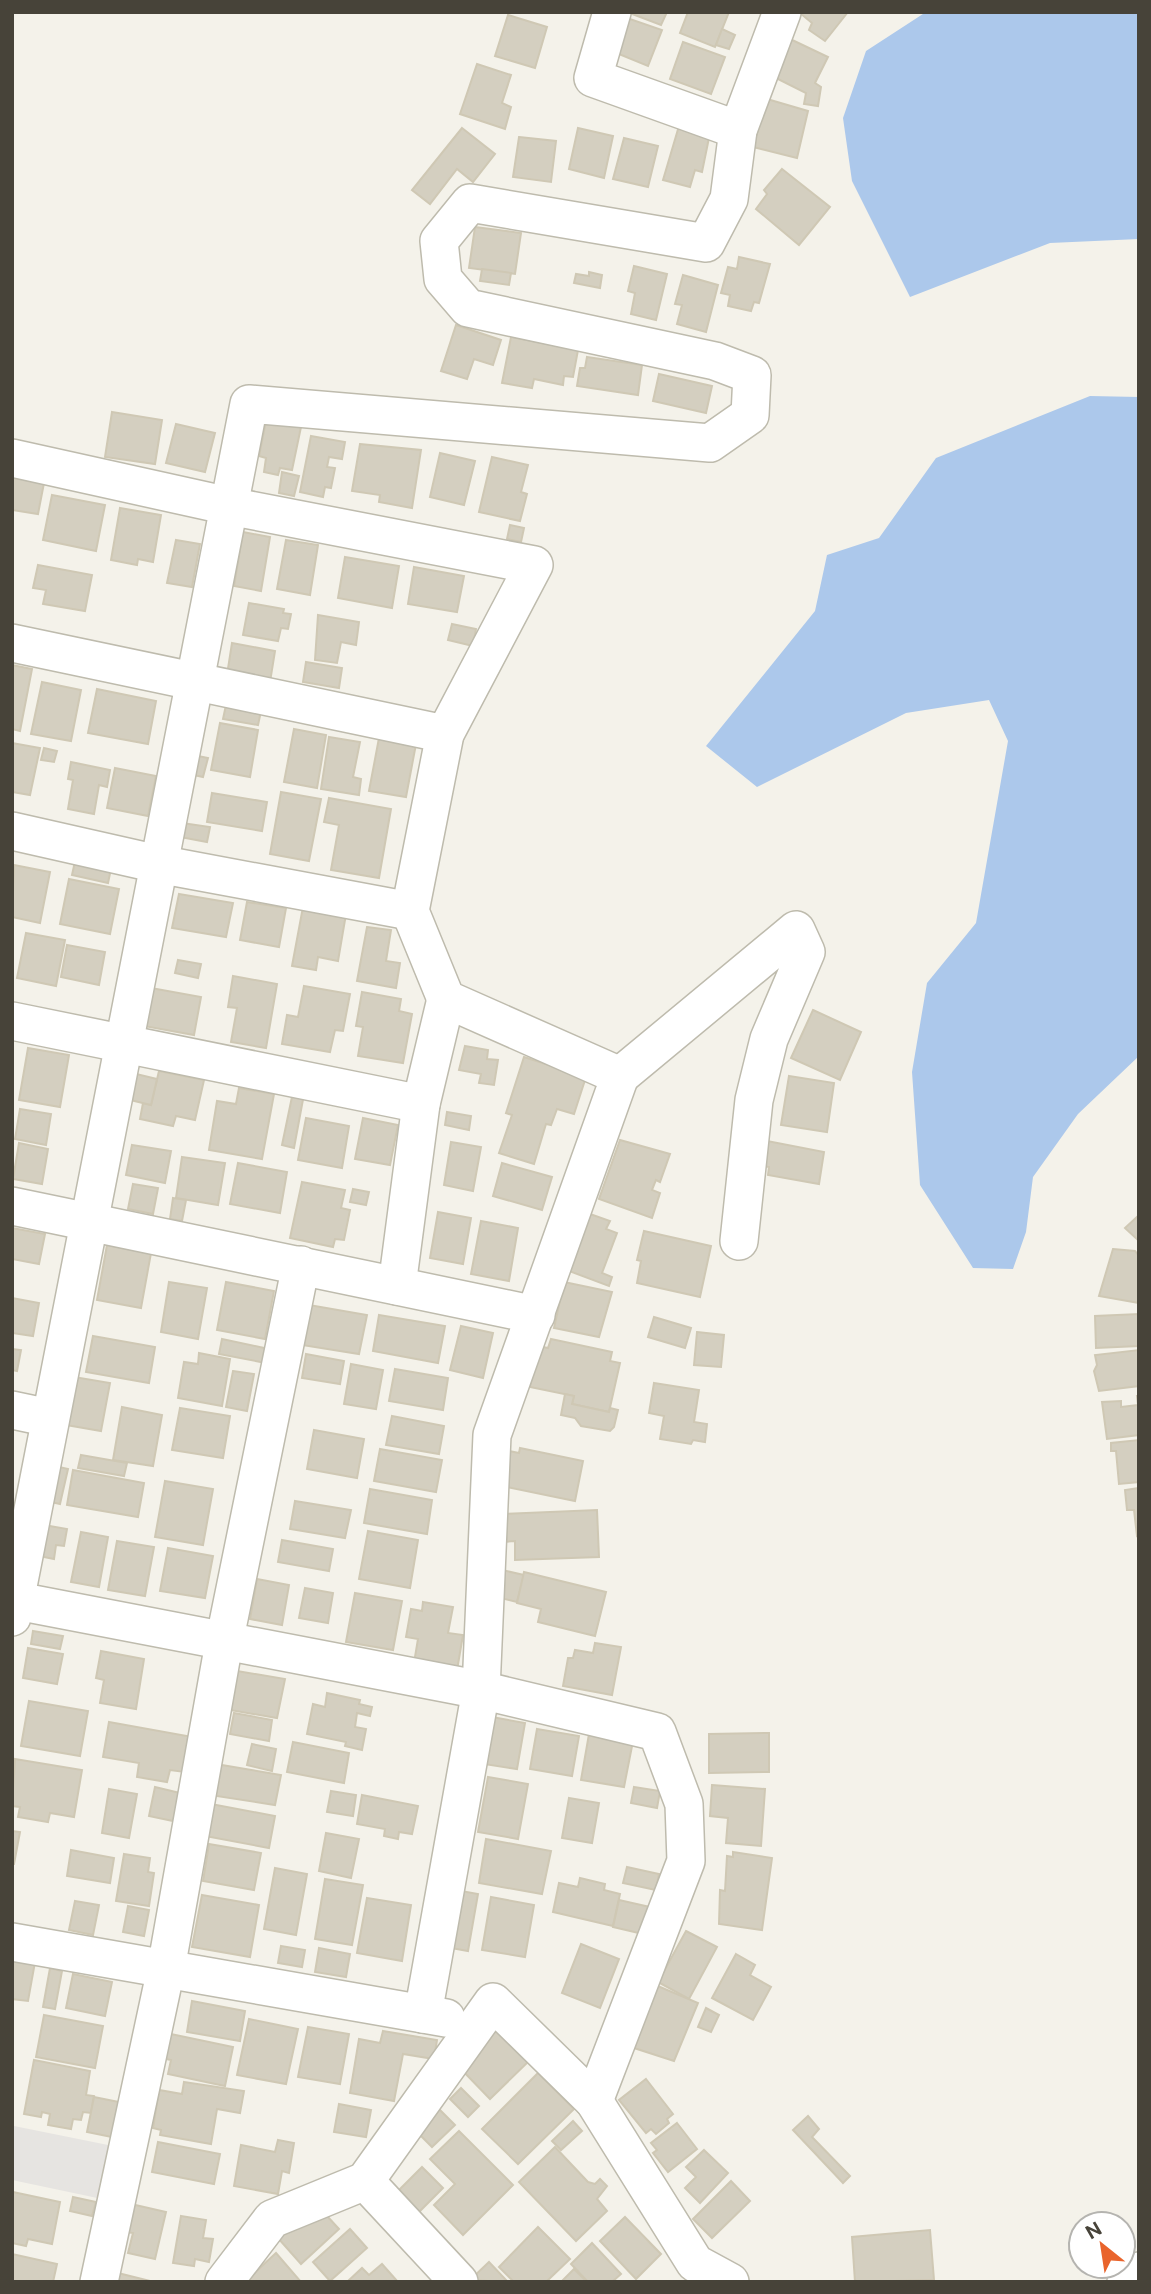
<svg xmlns="http://www.w3.org/2000/svg" width="1151" height="2294" font-family="'Public Sans',sans-serif">
  <rect width="100%" height="100%" fill="#f4f2ea"/>
  <polygon fill="#e6e4e1" points="14,2126 113,2146 102,2199 12,2180"/>
  <g fill="#acc8eb">
    <polygon points="926,12 1139,12 1139,239 1050,243 910,297 852,181 843,118 866,51"/>
    <polygon points="1090,396 1139,397 1139,1056 1078,1114 1033,1177 1026,1232 1013,1269 973,1268 920,1185 912,1072 927,983 976,923 1008,741 989,700 906,713 757,787 706,746 815,611 827,555 879,538 936,458"/>
  </g>
  <g fill="#d4cfc0" stroke="#cfc8b4" stroke-width="2">
    <polygon points="627,12 667,12 661,25"/>
    <polygon points="688,12 729,12 715,47 680,33"/>
    <polygon points="848,12 825,41 809,30 812,23 800,13"/>
    <polygon points="508,15 547,27 535,68 495,56"/>
    <polygon points="624,17 662,30 648,66 609,50"/>
    <polygon points="722,29 735,35 729,49 716,45"/>
    <polygon points="788,38 828,57 815,83 821,87 818,106 804,104 806,93 770,75"/>
    <polygon points="683,42 725,57 711,94 670,79"/>
    <polygon points="477,64 511,75 502,103 511,107 505,129 460,114"/>
    <polygon points="767,99 808,111 797,158 753,147"/>
    <polygon points="679,126 710,133 702,172 695,170 690,187 663,180"/>
    <polygon points="462,128 495,154 473,182 457,169 430,204 412,190"/>
    <polygon points="578,128 613,136 604,178 569,169"/>
    <polygon points="519,137 556,141 551,182 513,177"/>
    <polygon points="624,138 658,146 648,187 613,179"/>
    <polygon points="782,169 830,207 799,245 756,209 767,194 764,190"/>
    <polygon points="475,227 521,233 515,274 469,268"/>
    <polygon points="739,257 770,264 759,303 754,302 751,311 728,306 730,295 721,293 728,267 737,269"/>
    <polygon points="634,266 667,274 656,320 631,314 635,293 628,291"/>
    <polygon points="482,269 511,273 509,285 480,281"/>
    <polygon points="589,272 602,275 600,288 574,283 576,274 589,276"/>
    <polygon points="683,275 718,285 706,332 677,324 682,305 675,304"/>
    <polygon points="456,325 501,340 493,365 474,359 467,379 441,371"/>
    <polygon points="511,337 578,350 573,377 564,376 563,385 534,379 532,388 502,383"/>
    <polygon points="587,357 642,365 638,395 577,386 580,368 585,368"/>
    <polygon points="659,374 712,386 706,413 653,401"/>
    <polygon points="112,412 162,420 155,464 105,457"/>
    <polygon points="266,421 301,427 292,470 280,468 278,475 264,472 266,458 259,456"/>
    <polygon points="176,424 215,433 205,472 166,463"/>
    <polygon points="311,436 345,442 342,459 329,457 327,467 335,468 331,488 325,487 323,497 300,492"/>
    <polygon points="360,444 421,450 412,508 379,502 380,495 352,491"/>
    <polygon points="440,453 475,461 464,505 430,497"/>
    <polygon points="492,457 528,465 521,492 527,494 520,521 479,512"/>
    <polygon points="282,472 299,476 294,496 279,493"/>
    <polygon points="12,477 44,483 38,514 12,510"/>
    <polygon points="52,495 105,505 96,551 43,540"/>
    <polygon points="120,508 161,515 153,562 138,559 137,565 111,560"/>
    <polygon points="510,525 524,528 521,542 507,539"/>
    <polygon points="243,532 270,537 261,591 234,586"/>
    <polygon points="176,540 200,544 192,587 167,583"/>
    <polygon points="286,540 318,545 310,595 277,589"/>
    <polygon points="345,557 399,566 392,608 338,598"/>
    <polygon points="38,565 92,575 85,611 43,604 46,590 33,588"/>
    <polygon points="414,567 464,576 457,612 408,604"/>
    <polygon points="249,603 284,609 283,613 291,614 288,629 281,628 278,641 243,635"/>
    <polygon points="318,615 359,622 356,645 341,642 337,663 315,660"/>
    <polygon points="452,624 476,629 473,646 448,640"/>
    <polygon points="232,643 275,651 270,682 227,675"/>
    <polygon points="306,662 342,668 339,688 303,682"/>
    <polygon points="12,665 32,669 20,731 12,729"/>
    <polygon points="42,682 81,690 71,741 31,734"/>
    <polygon points="97,689 156,701 148,744 88,733"/>
    <polygon points="226,705 261,711 258,725 223,719"/>
    <polygon points="220,723 258,730 250,777 211,770"/>
    <polygon points="294,729 326,735 317,788 284,782"/>
    <polygon points="329,737 360,742 353,777 361,779 359,795 321,789"/>
    <polygon points="379,738 416,744 406,797 369,791"/>
    <polygon points="12,743 40,748 30,795 12,792"/>
    <polygon points="44,748 57,751 54,762 41,760"/>
    <polygon points="193,755 208,758 203,777 189,774"/>
    <polygon points="71,762 110,770 107,787 99,785 94,814 68,809 73,780 68,779"/>
    <polygon points="115,768 156,776 148,816 107,808"/>
    <polygon points="281,792 321,799 309,861 270,854"/>
    <polygon points="212,793 267,802 262,831 207,822"/>
    <polygon points="329,798 391,809 379,878 331,870 339,825 324,822"/>
    <polygon points="182,823 210,827 207,842 180,837"/>
    <polygon points="76,857 112,864 108,883 72,875"/>
    <polygon points="14,865 50,872 40,923 12,917"/>
    <polygon points="69,879 119,889 110,934 60,924"/>
    <polygon points="179,894 233,903 226,937 172,928"/>
    <polygon points="247,902 286,908 279,947 240,940"/>
    <polygon points="303,907 346,914 338,961 318,957 316,970 292,966"/>
    <polygon points="367,927 391,930 386,961 400,963 396,988 357,981"/>
    <polygon points="26,933 65,940 56,986 17,978"/>
    <polygon points="67,945 105,952 99,985 61,977"/>
    <polygon points="178,960 201,964 198,978 175,973"/>
    <polygon points="233,976 277,984 266,1048 231,1042 237,1008 228,1007"/>
    <polygon points="304,986 350,994 343,1031 335,1030 330,1052 282,1044 287,1015 298,1017"/>
    <polygon points="151,988 201,997 194,1035 144,1026"/>
    <polygon points="362,992 401,999 399,1011 412,1014 403,1063 358,1056 363,1027 356,1026"/>
    <polygon points="813,1010 861,1032 840,1080 791,1058"/>
    <polygon points="465,1046 488,1050 487,1059 498,1060 494,1085 479,1083 481,1074 459,1070"/>
    <polygon points="28,1048 69,1055 60,1107 19,1100"/>
    <polygon points="524,1057 586,1077 574,1114 557,1109 551,1125 546,1124 534,1164 499,1153 512,1115 506,1113"/>
    <polygon points="159,1071 204,1080 195,1120 176,1116 173,1126 140,1119 143,1103 151,1105"/>
    <polygon points="132,1073 157,1079 151,1105 126,1099"/>
    <polygon points="789,1076 834,1083 827,1132 781,1125"/>
    <polygon points="239,1088 274,1094 262,1159 209,1150 217,1101 236,1104"/>
    <polygon points="293,1092 304,1094 294,1148 282,1145"/>
    <polygon points="20,1109 51,1114 46,1145 15,1139"/>
    <polygon points="447,1112 471,1116 469,1130 445,1125"/>
    <polygon points="306,1118 349,1126 342,1168 298,1160"/>
    <polygon points="363,1118 398,1125 390,1165 355,1159"/>
    <polygon points="620,1140 670,1154 660,1182 656,1180 652,1190 660,1193 652,1218 599,1199"/>
    <polygon points="767,1141 824,1152 819,1184 768,1175 769,1167 762,1166"/>
    <polygon points="451,1142 481,1147 473,1191 444,1185"/>
    <polygon points="19,1143 48,1149 42,1184 13,1179"/>
    <polygon points="132,1145 171,1151 165,1183 126,1175"/>
    <polygon points="182,1157 225,1163 218,1205 176,1198"/>
    <polygon points="238,1163 287,1172 280,1213 230,1204"/>
    <polygon points="502,1163 552,1177 542,1210 493,1196"/>
    <polygon points="302,1182 345,1190 341,1208 350,1210 344,1240 335,1239 333,1247 290,1238"/>
    <polygon points="133,1184 158,1188 153,1214 128,1209"/>
    <polygon points="353,1189 369,1192 366,1205 350,1202"/>
    <polygon points="173,1198 186,1200 182,1221 170,1219"/>
    <polygon points="438,1212 471,1218 463,1264 430,1258"/>
    <polygon points="590,1214 610,1221 606,1229 617,1233 602,1273 612,1277 609,1286 569,1271"/>
    <polygon points="1139,1215 1139,1241 1125,1228"/>
    <polygon points="481,1221 518,1228 509,1281 471,1274"/>
    <polygon points="12,1228 45,1234 39,1264 12,1259"/>
    <polygon points="644,1231 711,1246 700,1297 637,1283 641,1261 637,1260"/>
    <polygon points="107,1245 151,1253 141,1308 97,1300"/>
    <polygon points="1113,1249 1135,1251 1139,1256 1139,1303 1099,1296"/>
    <polygon points="169,1282 207,1288 198,1339 161,1332"/>
    <polygon points="226,1282 274,1291 265,1339 217,1330"/>
    <polygon points="564,1282 612,1292 599,1337 554,1328"/>
    <polygon points="12,1298 39,1303 33,1336 12,1333"/>
    <polygon points="309,1305 367,1315 359,1354 302,1345"/>
    <polygon points="1139,1314 1139,1346 1096,1348 1095,1316"/>
    <polygon points="379,1315 445,1326 438,1363 373,1351"/>
    <polygon points="654,1317 691,1328 685,1348 648,1337"/>
    <polygon points="461,1326 493,1333 483,1378 450,1370"/>
    <polygon points="697,1332 724,1335 721,1367 694,1365"/>
    <polygon points="93,1336 155,1347 149,1383 86,1372"/>
    <polygon points="222,1339 269,1349 266,1363 219,1354"/>
    <polygon points="551,1339 612,1352 610,1361 620,1363 609,1412 572,1404 574,1396 530,1387 538,1346 548,1348"/>
    <polygon points="12,1349 21,1350 17,1371 12,1370"/>
    <polygon points="1139,1350 1139,1386 1099,1391 1094,1371 1097,1365 1095,1355"/>
    <polygon points="199,1353 230,1359 222,1406 178,1398 184,1362 198,1364"/>
    <polygon points="306,1354 344,1361 340,1384 302,1378"/>
    <polygon points="351,1364 383,1370 376,1409 344,1404"/>
    <polygon points="395,1369 448,1378 443,1410 389,1401"/>
    <polygon points="233,1371 254,1374 247,1411 226,1407"/>
    <polygon points="68,1376 110,1383 101,1431 60,1424"/>
    <polygon points="654,1383 699,1390 694,1422 707,1424 705,1442 693,1440 691,1444 660,1439 664,1416 649,1413"/>
    <polygon points="565,1394 574,1396 572,1404 609,1412 610,1408 618,1410 614,1427 610,1431 581,1426 575,1418 561,1415"/>
    <polygon points="1137,1396 1139,1396 1139,1435 1107,1439 1102,1402 1121,1401 1121,1407 1138,1405"/>
    <polygon points="122,1407 162,1415 153,1466 113,1460"/>
    <polygon points="180,1408 230,1416 223,1458 172,1450"/>
    <polygon points="392,1416 444,1426 439,1454 386,1445"/>
    <polygon points="314,1430 364,1439 357,1478 307,1469"/>
    <polygon points="1139,1440 1139,1482 1119,1484 1116,1451 1111,1451 1111,1443"/>
    <polygon points="520,1448 583,1461 575,1501 502,1486 509,1451 519,1453"/>
    <polygon points="380,1449 442,1460 436,1492 374,1481"/>
    <polygon points="81,1455 127,1463 124,1476 78,1468"/>
    <polygon points="59,1467 68,1469 60,1504 51,1502"/>
    <polygon points="73,1470 144,1483 138,1517 67,1505"/>
    <polygon points="165,1481 213,1489 203,1545 155,1537"/>
    <polygon points="1139,1488 1139,1535 1137,1536 1134,1510 1127,1510 1125,1490"/>
    <polygon points="370,1489 432,1500 427,1534 364,1523"/>
    <polygon points="295,1501 351,1510 345,1538 290,1529"/>
    <polygon points="597,1510 599,1557 515,1560 515,1541 502,1542 501,1514"/>
    <polygon points="44,1525 67,1529 64,1546 56,1545 54,1559 39,1556"/>
    <polygon points="368,1531 418,1540 410,1588 359,1579"/>
    <polygon points="81,1532 108,1537 99,1587 71,1582"/>
    <polygon points="282,1540 333,1549 329,1571 278,1562"/>
    <polygon points="117,1541 154,1547 145,1596 108,1590"/>
    <polygon points="168,1548 213,1556 205,1598 160,1591"/>
    <polygon points="493,1568 524,1575 517,1602 492,1596"/>
    <polygon points="524,1572 606,1592 595,1636 538,1622 541,1609 517,1603"/>
    <polygon points="257,1579 289,1585 282,1625 250,1619"/>
    <polygon points="305,1588 333,1593 328,1623 299,1618"/>
    <polygon points="355,1593 402,1601 393,1650 346,1642"/>
    <polygon points="423,1602 453,1607 448,1633 463,1635 456,1676 413,1669 418,1639 406,1637 411,1609 422,1611"/>
    <polygon points="33,1631 63,1636 60,1649 31,1644"/>
    <polygon points="595,1643 621,1647 612,1695 563,1686 568,1658 573,1658 575,1650 593,1653"/>
    <polygon points="28,1648 63,1654 57,1684 23,1678"/>
    <polygon points="101,1651 144,1659 136,1709 100,1703 104,1680 96,1678"/>
    <polygon points="237,1671 285,1679 277,1718 230,1710"/>
    <polygon points="327,1693 360,1700 359,1704 372,1707 370,1716 357,1713 355,1727 366,1729 362,1750 345,1746 346,1742 307,1734 313,1704 325,1707"/>
    <polygon points="29,1701 88,1711 80,1756 21,1746"/>
    <polygon points="234,1713 272,1720 269,1741 230,1734"/>
    <polygon points="492,1717 525,1723 517,1769 484,1764"/>
    <polygon points="109,1722 198,1738 192,1773 170,1770 167,1782 137,1777 139,1763 103,1757"/>
    <polygon points="537,1729 579,1736 572,1776 530,1769"/>
    <polygon points="769,1733 769,1772 709,1773 709,1734"/>
    <polygon points="589,1734 633,1741 624,1787 581,1780"/>
    <polygon points="293,1742 349,1753 344,1783 287,1772"/>
    <polygon points="252,1744 276,1749 272,1771 247,1765"/>
    <polygon points="15,1759 82,1770 74,1817 50,1813 48,1822 18,1817 20,1807 12,1806"/>
    <polygon points="216,1764 281,1775 275,1805 210,1795"/>
    <polygon points="488,1777 528,1784 518,1839 478,1832"/>
    <polygon points="712,1785 765,1789 761,1846 726,1843 728,1818 710,1816"/>
    <polygon points="155,1787 180,1793 173,1821 149,1816"/>
    <polygon points="634,1787 660,1791 657,1808 631,1803"/>
    <polygon points="109,1789 137,1794 129,1838 102,1833"/>
    <polygon points="331,1791 356,1795 353,1816 327,1812"/>
    <polygon points="362,1795 418,1806 412,1834 399,1832 398,1839 384,1836 385,1829 357,1824"/>
    <polygon points="569,1798 599,1803 592,1843 562,1838"/>
    <polygon points="211,1804 275,1816 269,1848 205,1836"/>
    <polygon points="12,1831 20,1832 14,1864 12,1864"/>
    <polygon points="326,1833 359,1839 351,1878 319,1871"/>
    <polygon points="486,1839 551,1851 542,1894 479,1883"/>
    <polygon points="209,1844 261,1853 254,1890 203,1881"/>
    <polygon points="71,1850 114,1858 110,1883 67,1876"/>
    <polygon points="733,1852 772,1858 762,1930 719,1924 720,1890 725,1891 727,1856 733,1857"/>
    <polygon points="124,1854 150,1858 148,1872 154,1873 149,1906 116,1901"/>
    <polygon points="627,1867 659,1874 656,1890 623,1883"/>
    <polygon points="275,1868 307,1874 296,1935 264,1929"/>
    <polygon points="580,1878 605,1884 604,1890 620,1894 613,1926 553,1912 559,1883 578,1887"/>
    <polygon points="325,1879 363,1885 352,1945 315,1939"/>
    <polygon points="450,1889 478,1894 468,1951 440,1946"/>
    <polygon points="202,1895 259,1905 250,1957 192,1947"/>
    <polygon points="491,1897 534,1905 525,1957 482,1950"/>
    <polygon points="367,1898 411,1905 402,1961 357,1953"/>
    <polygon points="619,1900 650,1907 643,1934 613,1927"/>
    <polygon points="75,1901 99,1905 93,1935 69,1930"/>
    <polygon points="128,1906 149,1910 144,1936 123,1932"/>
    <polygon points="686,1931 717,1947 689,1999 658,1982"/>
    <polygon points="581,1944 619,1959 600,2008 562,1993"/>
    <polygon points="281,1946 305,1950 302,1967 278,1963"/>
    <polygon points="319,1948 350,1954 346,1977 315,1972"/>
    <polygon points="736,1954 755,1965 750,1975 771,1987 753,2020 712,1998"/>
    <polygon points="12,1958 35,1962 28,2001 12,1999"/>
    <polygon points="50,1968 62,1971 55,2009 43,2007"/>
    <polygon points="73,1974 112,1982 105,2016 66,2008"/>
    <polygon points="653,1984 698,2003 674,2061 631,2047"/>
    <polygon points="192,2001 245,2011 240,2041 187,2032"/>
    <polygon points="706,2008 719,2015 711,2032 698,2027"/>
    <polygon points="44,2015 103,2026 95,2068 36,2057"/>
    <polygon points="249,2019 298,2029 286,2084 237,2075"/>
    <polygon points="308,2027 349,2034 340,2084 298,2077"/>
    <polygon points="499,2027 531,2059 490,2099 459,2067"/>
    <polygon points="383,2031 437,2040 434,2059 403,2054 394,2101 350,2093 359,2039 380,2043"/>
    <polygon points="166,2033 233,2047 225,2086 168,2074 171,2060 161,2058"/>
    <polygon points="34,2060 90,2071 86,2095 94,2096 91,2113 83,2112 81,2120 73,2119 71,2129 48,2125 50,2114 42,2112 41,2117 24,2114"/>
    <polygon points="538,2073 574,2109 518,2164 482,2129"/>
    <polygon points="646,2079 673,2114 667,2119 669,2123 656,2134 651,2129 646,2133 619,2100"/>
    <polygon points="184,2082 244,2091 240,2113 217,2109 211,2144 160,2135 161,2130 153,2128 159,2090 182,2094"/>
    <polygon points="461,2088 479,2106 468,2117 450,2099"/>
    <polygon points="94,2097 119,2102 112,2137 87,2132"/>
    <polygon points="339,2104 371,2110 366,2137 334,2132"/>
    <polygon points="436,2106 455,2125 432,2147 414,2129"/>
    <polygon points="808,2116 819,2129 812,2137 850,2176 843,2183 793,2130"/>
    <polygon points="573,2121 582,2131 561,2150 552,2141"/>
    <polygon points="677,2123 697,2149 668,2172 653,2153 657,2150 651,2143"/>
    <polygon points="459,2131 513,2185 463,2235 434,2205 455,2184 430,2159"/>
    <polygon points="278,2140 294,2143 289,2173 282,2171 278,2194 234,2186 241,2145 275,2152"/>
    <polygon points="158,2142 220,2154 214,2184 152,2172"/>
    <polygon points="555,2147 588,2182 595,2184 600,2179 607,2186 597,2199 607,2211 576,2241 519,2182"/>
    <polygon points="704,2150 728,2173 700,2203 685,2188 696,2177 686,2167"/>
    <polygon points="422,2167 443,2188 417,2214 396,2193"/>
    <polygon points="731,2181 750,2201 712,2238 693,2219"/>
    <polygon points="13,2192 60,2202 52,2244 28,2239 26,2246 12,2243"/>
    <polygon points="73,2197 96,2202 92,2216 70,2211"/>
    <polygon points="131,2204 166,2212 155,2259 128,2253 133,2233 125,2232"/>
    <polygon points="316,2204 339,2229 301,2264 278,2238"/>
    <polygon points="181,2216 206,2220 203,2238 213,2239 209,2262 195,2259 194,2266 173,2263"/>
    <polygon points="625,2217 661,2254 636,2279 600,2241"/>
    <polygon points="538,2227 570,2259 546,2282 514,2282 499,2267"/>
    <polygon points="350,2229 367,2248 330,2281 313,2262"/>
    <polygon points="930,2230 934,2280 855,2282 852,2237"/>
    <polygon points="592,2243 621,2274 612,2282 588,2282 571,2264"/>
    <polygon points="276,2253 301,2282 251,2282 248,2279"/>
    <polygon points="12,2254 57,2264 53,2282 12,2282"/>
    <polygon points="489,2262 508,2282 470,2280"/>
    <polygon points="382,2264 398,2282 347,2282 362,2268 369,2275"/>
    <polygon points="574,2269 587,2282 561,2282"/>
    <polygon points="118,2273 154,2282 116,2282"/>
  </g>
  <g fill="none" stroke-linecap="round" stroke-linejoin="round">
    <defs>
      <g id="minor">
        <polyline points="612,12 593,78 738,130"/>
        <polyline points="12,458 229,506 534,565 445,734 410,911 446,999 620,1076 492,1435 481,1690 423,2014"/>
        <polyline points="12,643 445,734"/>
        <polyline points="12,831 158,864 410,911"/>
        <polyline points="12,1021 421,1104"/>
        <polyline points="620,1076 796,930 806,952 769,1039 754,1100 739,1241"/>
        <polyline points="12,1206 536,1315"/>
        <polyline points="397,1286 421,1104 446,999"/>
        <polyline points="12,1410 50,1418"/>
        <polyline points="12,1600 481,1690 657,1732 684,1804 686,1861 594,2101"/>
        <polyline points="12,1617 249,404 710,443 750,415 752,375 715,361 468,308 443,279 439,241 470,203 706,243 729,199 738,130 782,12"/>
        <polyline points="12,1942 446,2018"/>
        <polyline points="365,2181 459,2282"/>
        <polyline points="99,2282 166,1969 224,1643 301,1265"/>
        <polyline points="224,2282 272,2219 365,2181 493,2002 594,2101 695,2263 730,2282"/>
        <polyline points="1126,2282 1139,2271"/>
      </g>
    </defs>
    <use href="#minor" stroke="#bebbad" stroke-width="40"/>
    <use href="#minor" stroke="#fff" stroke-width="37"/>
  </g>
  <rect width="1151" height="2294" fill="none" stroke="#474339" stroke-width="28"/>
  <g transform="translate(1102 2245) rotate(330)"><circle r="33" fill="#ffffff" stroke="#b5b4b0" stroke-width="2"/>
  <path d="M0-5L12 26L0 18L-12 26Z" fill="#e9642c"/>
  <text y="-10" font-size="19" font-weight="bold" text-anchor="middle" fill="#474339">N</text>
  </g>
</svg>
